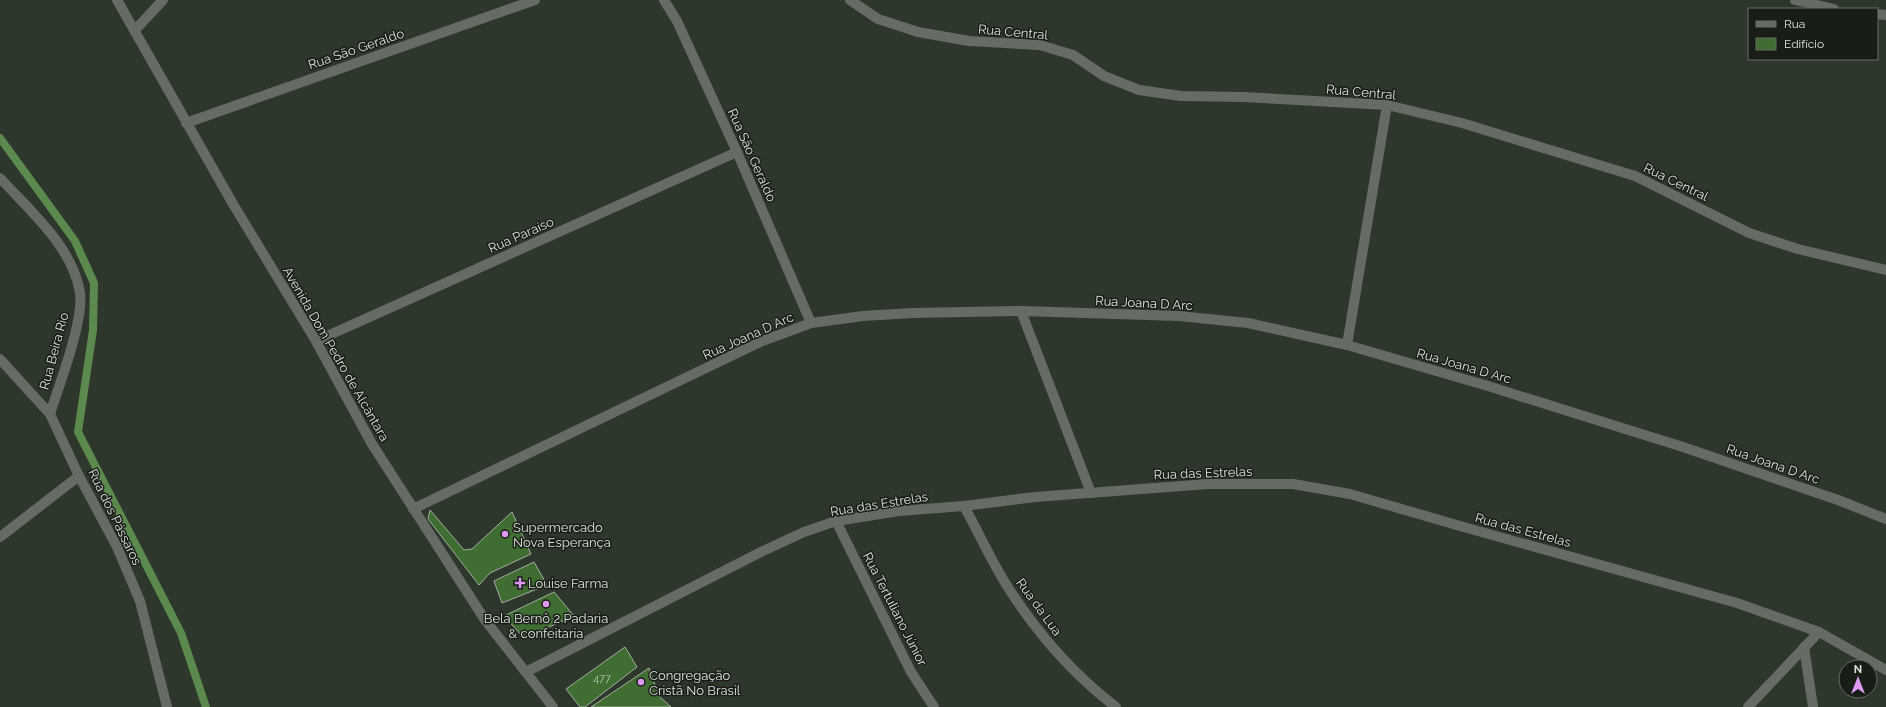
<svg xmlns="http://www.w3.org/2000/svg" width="1886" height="707" font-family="Raleway,sans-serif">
  <rect width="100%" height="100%" fill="#2e372b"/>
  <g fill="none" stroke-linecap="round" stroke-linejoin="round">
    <polyline stroke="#5c8a4e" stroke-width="8" points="0,138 75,241 94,283 93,330 78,432 181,633 206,707"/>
  </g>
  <g fill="#406d32" stroke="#a2ad9f">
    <polygon points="430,510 464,550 472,549 512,512 531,554 490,573 479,585 428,519"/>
    <polygon points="534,562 547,585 502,603 494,581"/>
    <polygon points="554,592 574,616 524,638 504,616"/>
    <polygon points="625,647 637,667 585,707 580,707 566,689"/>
    <polygon points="649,668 659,696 671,707 591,707"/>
  </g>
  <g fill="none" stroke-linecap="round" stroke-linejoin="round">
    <polyline stroke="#676b66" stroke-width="10" points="1804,647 1813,707"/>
    <g stroke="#676b66" stroke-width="10">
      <polyline points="664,0 677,21 737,152 811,323"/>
      <polyline points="850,0 878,19 918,32 969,41 1040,45 1073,55 1104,76 1139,90 1181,96 1243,97 1387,105 1462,123 1635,176 1749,233 1798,249 1886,270"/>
      <polyline points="1795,0 1834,9"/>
      <polyline points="1877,14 1886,15"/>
      <polyline points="135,30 163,0"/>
      <polyline points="186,123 535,0"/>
      <path d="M0 178C30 211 73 247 80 293 84 321 59 385 50 414"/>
      <polyline points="1021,311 1091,493"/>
      <polyline points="316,341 737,152"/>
      <polyline points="1347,345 1387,105"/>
      <polyline points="0,359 50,414 79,476 117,547 140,601 167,707"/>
      <path d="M964 506C979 533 992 563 1009 589 1038 634 1074 675 1116 707"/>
      <polyline points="413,509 760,342 811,323 863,316 912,313 1021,311 1179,316 1248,323 1347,345 1488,386 1683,447 1838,500 1886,519"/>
      <polyline points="836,521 911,672 934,707"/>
      <polyline points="0,537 79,476"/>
      <polyline points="526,672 763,551 804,532 836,521 899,511 964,506 1035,497 1208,484 1293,484 1350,494 1460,526 1737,603 1819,632 1886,670"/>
      <polyline points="1748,707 1819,632"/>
    </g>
    <polyline stroke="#676b66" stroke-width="10" points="117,0 233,204 316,341 372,444 485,620 553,707"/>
  </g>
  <g fill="#de98f2" stroke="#191d18" stroke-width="1.5">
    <circle cx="505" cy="534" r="4"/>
    <path d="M518 577h4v4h4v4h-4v4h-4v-4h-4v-4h4z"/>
    <circle cx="546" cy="604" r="4"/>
    <circle cx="641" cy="682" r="4"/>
  </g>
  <g text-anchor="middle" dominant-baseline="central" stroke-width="3" stroke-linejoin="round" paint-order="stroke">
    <g font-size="11" fill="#b5c5b1">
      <text x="602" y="678">477</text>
    </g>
    <g font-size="13" fill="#dce2db" stroke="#191d18">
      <text transform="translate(1013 32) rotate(5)">Rua Central</text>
      <text transform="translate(356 49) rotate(-19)">Rua São Geraldo</text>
      <text transform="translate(1361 92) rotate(5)">Rua Central</text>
      <text transform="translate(752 155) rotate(66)">Rua São Geraldo</text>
      <text transform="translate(1676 182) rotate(26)">Rua Central</text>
      <text transform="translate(521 235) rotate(-24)">Rua Paraíso</text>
      <text transform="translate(1144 303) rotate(3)">Rua Joana D Arc</text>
      <text transform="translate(748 336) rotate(-24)">Rua Joana D Arc</text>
      <text transform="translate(54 351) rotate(-75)">Rua Beira Rio</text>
      <text transform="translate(336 354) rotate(60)">Avenida Dom Pedro de Alcântara</text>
      <text transform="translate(1464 366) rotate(16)">Rua Joana D Arc</text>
      <text transform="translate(1773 464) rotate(19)">Rua Joana D Arc</text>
      <text transform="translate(1203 473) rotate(-2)">Rua das Estrelas</text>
      <text transform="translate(879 504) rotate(-9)">Rua das Estrelas</text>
      <text transform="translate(115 517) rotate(64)">Rua dos Pássaros</text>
      <text transform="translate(1523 530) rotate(15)">Rua das Estrelas</text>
      <text transform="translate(1039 607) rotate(54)">Rua da Lua</text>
      <text transform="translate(895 609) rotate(63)">Rua Tertuliano Júnior</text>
    </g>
    <g font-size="13" fill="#dce2db" stroke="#191d18" text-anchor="start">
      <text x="513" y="527">Supermercado<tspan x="513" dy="15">Nova Esperança</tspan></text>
      <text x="528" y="583">Louise Farma</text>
      <text x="546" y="618" text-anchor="middle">Bela Bernô 2 Padaria<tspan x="546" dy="15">&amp; confeitaria</tspan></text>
      <text x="649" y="675">Congregação<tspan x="649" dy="15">Cristã No Brasil</tspan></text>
    </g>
  </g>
  <rect x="1748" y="8" width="130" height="52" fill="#191d18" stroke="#676c66"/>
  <rect x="1756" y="21" width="20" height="6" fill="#676b66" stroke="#676c66"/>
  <text x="1784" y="28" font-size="12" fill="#dce2db">Rua</text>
  <rect x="1756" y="38" width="20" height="12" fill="#406d32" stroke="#676c66"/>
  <text x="1784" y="48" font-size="12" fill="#dce2db">Edifício</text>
  <g transform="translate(1858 679)"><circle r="19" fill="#191d18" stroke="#676c66"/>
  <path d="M0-3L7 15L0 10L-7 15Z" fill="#de98f2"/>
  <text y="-6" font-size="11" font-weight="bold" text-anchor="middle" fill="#dce2db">N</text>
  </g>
</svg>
